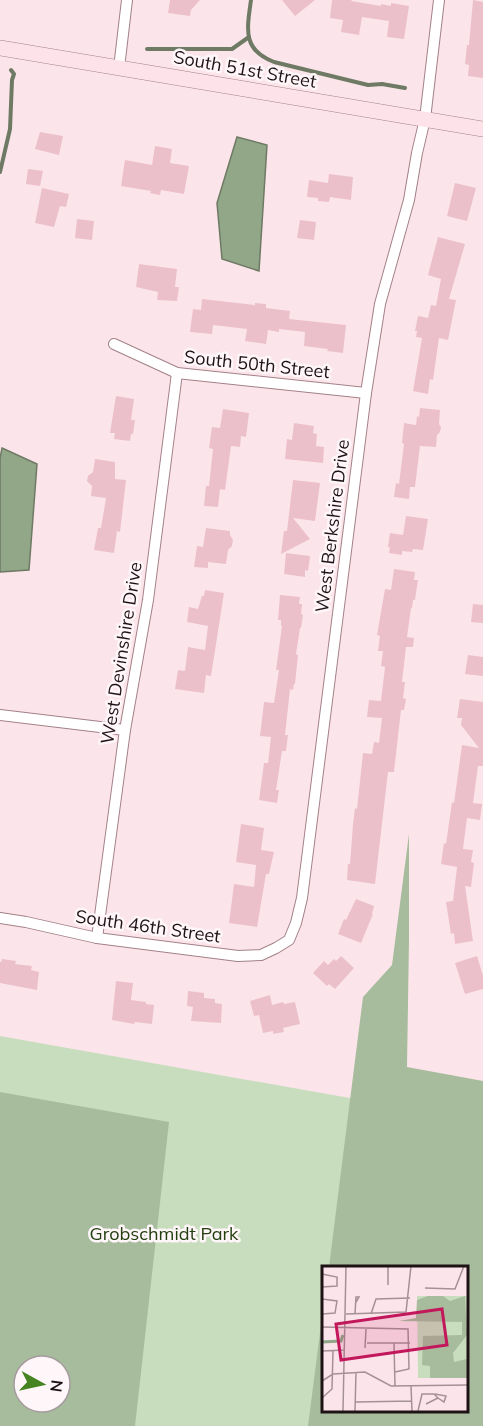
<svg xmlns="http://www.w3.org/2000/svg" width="483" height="1426" font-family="Mulish,sans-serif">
  <rect width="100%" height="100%" fill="#fce5ea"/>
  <path fill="#c7ddbe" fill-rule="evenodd" d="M0 1036 378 1103 483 1081V1426H0ZM324 1267H466V1410H324ZM24 1366H60V1402H24Z"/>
  <g fill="#a6bc9c" fill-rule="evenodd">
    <polygon points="409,834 409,939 407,1067 483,1081 483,1426 308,1426 324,1302 324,1410 466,1410 466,1267 329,1267 363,997 392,965"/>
    <path d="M0 1092 169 1122 135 1426H0ZM24 1366H60V1402H24Z"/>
  </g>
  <g fill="#91a787" stroke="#6f7a65" stroke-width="1.5">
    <polygon points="237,137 267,145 259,271 222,259 217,203"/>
    <polygon points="2,448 37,464 29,570 0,572 0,458"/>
  </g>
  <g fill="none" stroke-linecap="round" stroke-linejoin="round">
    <g stroke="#6f7a65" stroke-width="4">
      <path d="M251 0C247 29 242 50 274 62L368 85 382 84 405 88"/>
      <polyline points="147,49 232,49 249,37"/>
      <polyline points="0,172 10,129 12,80 14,74 11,70"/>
    </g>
  </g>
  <g fill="#ecc0ca">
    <polygon points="170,0 200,0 191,10 190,16 168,13"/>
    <polygon points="282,0 315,0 295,16"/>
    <polygon points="332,0 352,0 351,1 381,6 381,4 391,6 391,3 409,6 404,39 387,37 389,21 362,17 359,35 341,32 343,20 330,18"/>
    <polygon points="473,0 483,2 483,78 468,76 469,65 465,64 467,45 469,45"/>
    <polygon points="40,132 63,136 59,155 35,149"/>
    <polygon points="155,146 172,149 170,163 189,166 184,194 161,190 160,195 150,193 151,191 121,186 125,160 152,165"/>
    <polygon points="28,169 43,171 40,186 26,184"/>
    <polygon points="329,174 353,177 351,200 330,197 329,202 318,201 318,198 307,197 309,180 328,183"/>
    <polygon points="455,183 476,188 467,221 447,216"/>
    <polygon points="42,188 69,194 66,207 60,206 54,227 35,223"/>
    <polygon points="77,219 94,221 92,240 75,238"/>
    <polygon points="300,220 316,222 314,240 297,238"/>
    <polygon points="438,237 465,244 449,299 456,300 448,340 439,338 433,380 430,379 428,394 413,391 422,338 416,337 417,331 415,331 418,316 428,318 431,305 436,306 441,279 428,275"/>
    <polygon points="139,264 177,269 175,287 179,287 177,301 157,300 158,292 136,287"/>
    <polygon points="202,299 255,305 255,303 266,304 266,308 290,311 289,319 346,325 343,353 327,351 328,349 304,346 305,332 279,329 279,332 268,330 266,344 245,341 247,329 213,325 212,334 190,332 193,309 201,310"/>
    <polygon points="116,396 134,399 131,420 135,420 133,434 131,434 130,441 114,439 115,433 110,433"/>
    <polygon points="420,408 440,410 439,424 441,427 440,432 437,435 436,447 420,446 415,487 410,487 409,499 394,497 396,483 399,484 404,444 402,443 404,423 416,425 417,416 419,417"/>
    <polygon points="223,409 249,413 246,437 241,436 240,447 231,446 225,490 220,489 218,507 204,506 206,486 209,486 213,449 209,448 212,427 220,428"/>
    <polygon points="294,423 314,426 313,433 317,434 316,446 324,447 323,463 285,459 287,439 292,440"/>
    <polygon points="95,459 115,462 115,479 126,480 120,532 117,531 114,553 94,550 98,528 101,528 106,498 91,496 92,486 87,481 88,476 93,472"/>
    <polygon points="293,480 320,483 315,521 293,518 310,539 281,554 284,531 287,531"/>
    <polygon points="406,516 428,519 423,550 413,549 412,552 402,551 402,555 389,553 390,547 388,547 390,533 403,535"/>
    <polygon points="206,528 230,531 230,535 233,540 232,546 228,550 226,564 208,562 208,568 194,567 197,546 203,547"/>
    <polygon points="286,553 310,556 308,571 305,570 305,577 284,574"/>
    <polygon points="394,569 415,572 414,580 418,580 415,600 413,600 412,608 411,608 407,637 414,638 413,647 406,647 402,682 405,682 403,698 406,699 404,710 401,710 394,772 388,772 375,884 347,880 348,864 350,864 353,824 355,808 357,809 363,753 372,754 374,742 379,743 382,718 367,717 369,700 381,701 385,667 381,666 383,651 378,651 380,636 377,635 385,589 391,590"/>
    <polygon points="205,590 224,593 211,676 206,675 204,693 175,689 178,670 185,671 188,647 205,650 208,626 187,622 189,607 198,609 202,596 204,596"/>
    <polygon points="280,595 300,597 299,604 302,604 301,614 303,615 301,628 300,628 296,654 298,655 295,684 294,684 293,690 290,689 285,735 288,735 286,751 282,751 276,790 279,790 277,803 259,800 264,763 268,763 271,737 260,736 264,702 274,703 279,670 276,670 282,626 281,626 281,620 278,620"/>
    <polygon points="473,604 483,605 483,623 471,622"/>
    <polygon points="468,655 483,657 483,676 465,674"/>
    <polygon points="460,699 483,702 483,766 478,766 473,803 482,804 480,820 467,818 463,849 473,850 471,862 474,863 471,887 465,886 473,941 455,944 454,933 451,934 446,902 453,901 457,867 441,864 444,843 446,844 452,802 454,803 462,745 479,748 461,725 462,718 457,718"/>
    <polygon points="241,824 264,828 261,850 274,852 269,874 266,874 257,927 229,923 234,884 254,887 256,865 236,862"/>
    <polygon points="356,899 374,906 372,914 373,914 361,943 338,934 344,919 346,920"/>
    <polygon points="341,956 354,968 335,989 329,984 327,986 313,973 324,961 328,965 334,959 336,961"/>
    <polygon points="477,956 483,976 483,989 465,994 455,963"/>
    <polygon points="2,959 16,961 15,964 32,966 31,970 39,972 37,990 0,983 0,962 1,962"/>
    <polygon points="116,981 133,983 131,1000 146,1002 146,1004 154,1005 152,1024 135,1022 134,1024 112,1020"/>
    <polygon points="188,991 204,993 204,998 215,999 215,1003 222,1004 221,1023 191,1021 193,1007 187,1006"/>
    <polygon points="270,995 272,1005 283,1002 284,1004 295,1002 300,1024 283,1028 284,1032 273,1034 273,1031 263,1033 259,1015 254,1016 250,1001"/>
  </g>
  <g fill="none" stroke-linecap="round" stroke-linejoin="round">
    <defs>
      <g id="street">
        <polyline points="119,68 127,0"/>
        <polyline points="114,344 177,373 366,393"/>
        <polyline points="0,715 125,730"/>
        <polyline points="0,918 26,922 97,938 238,956 261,955 276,948 289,940 296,923 302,898 366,393 380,304 409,200 417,153 425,119 439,0"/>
        <polyline points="97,938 125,730 148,600 177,373"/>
      </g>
      <polyline id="secondary" points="0,48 483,129"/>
    </defs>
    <use href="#street" stroke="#a38189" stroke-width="12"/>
    <use href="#secondary" stroke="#a38189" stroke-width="16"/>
    <use href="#street" stroke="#fff" stroke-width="10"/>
    <use href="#secondary" stroke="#fde3e9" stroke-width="15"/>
  </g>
  <g text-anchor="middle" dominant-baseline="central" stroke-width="5" stroke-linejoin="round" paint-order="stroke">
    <g font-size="18" fill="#1f1216" stroke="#fef6f8">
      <text transform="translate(245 69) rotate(10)">South 51st Street</text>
      <text transform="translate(257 364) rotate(6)">South 50th Street</text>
      <text transform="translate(332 526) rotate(-83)">West Berkshire Drive</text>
      <text transform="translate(121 653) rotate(-81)">West Devinshire Drive</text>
      <text transform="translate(148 926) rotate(8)">South 46th Street</text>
    </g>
    <g font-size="18" fill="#213f0f" stroke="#fef6f8">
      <text x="164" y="1233">Grobschmidt Park</text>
    </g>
  </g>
  <g transform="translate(322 1266)">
    <rect width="146" height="146" fill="#fce5ea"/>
    <path d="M95 30H145V112H96Z" fill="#c7ddbe"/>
    <path d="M106 30H121L128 35 143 30 145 69 131 87 132 96 145 93V112H108V100L100 99 101 70 140 69V56L77 55 94 52 95 34Z" fill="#a6bc9c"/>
    <path fill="none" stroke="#91a787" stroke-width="3" d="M0 76 19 75 21 69"/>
    <path fill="none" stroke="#a49195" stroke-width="1.5" d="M0 8 15 11V20L0 21M66 19V0M103 22 133 23 142 0M0 33 15 35 13 47 0 48M24 48 84 46 89 0M33 48 34 31H37L34 36M49 48 54 33 88 32M0 61 86 63 87 103 73 106M45 77H88M72 77 73 120M43 82 44 63M0 85 23 84M0 115 11 108 43 106 69 120 146 119M89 120 90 145M113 128 124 130 122 136 116 132M0 132 10 123 11 85M34 136 90 135M21 145 24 0M33 145 34 106M96 145 100 128H112L116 132 104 138"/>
    <path fill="#c2185b" fill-opacity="0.15" stroke="#c2185b" stroke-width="3" d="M120 43 125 79 19 94 14 58Z"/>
    <rect width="146" height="146" fill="none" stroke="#1f1216" stroke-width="3"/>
  </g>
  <g transform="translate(42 1384) rotate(98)"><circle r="28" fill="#fef6f8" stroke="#a59b9e" stroke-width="1.5"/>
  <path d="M0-4.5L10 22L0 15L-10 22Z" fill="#468321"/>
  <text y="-9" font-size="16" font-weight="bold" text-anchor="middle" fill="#1f1216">N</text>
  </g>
</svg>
